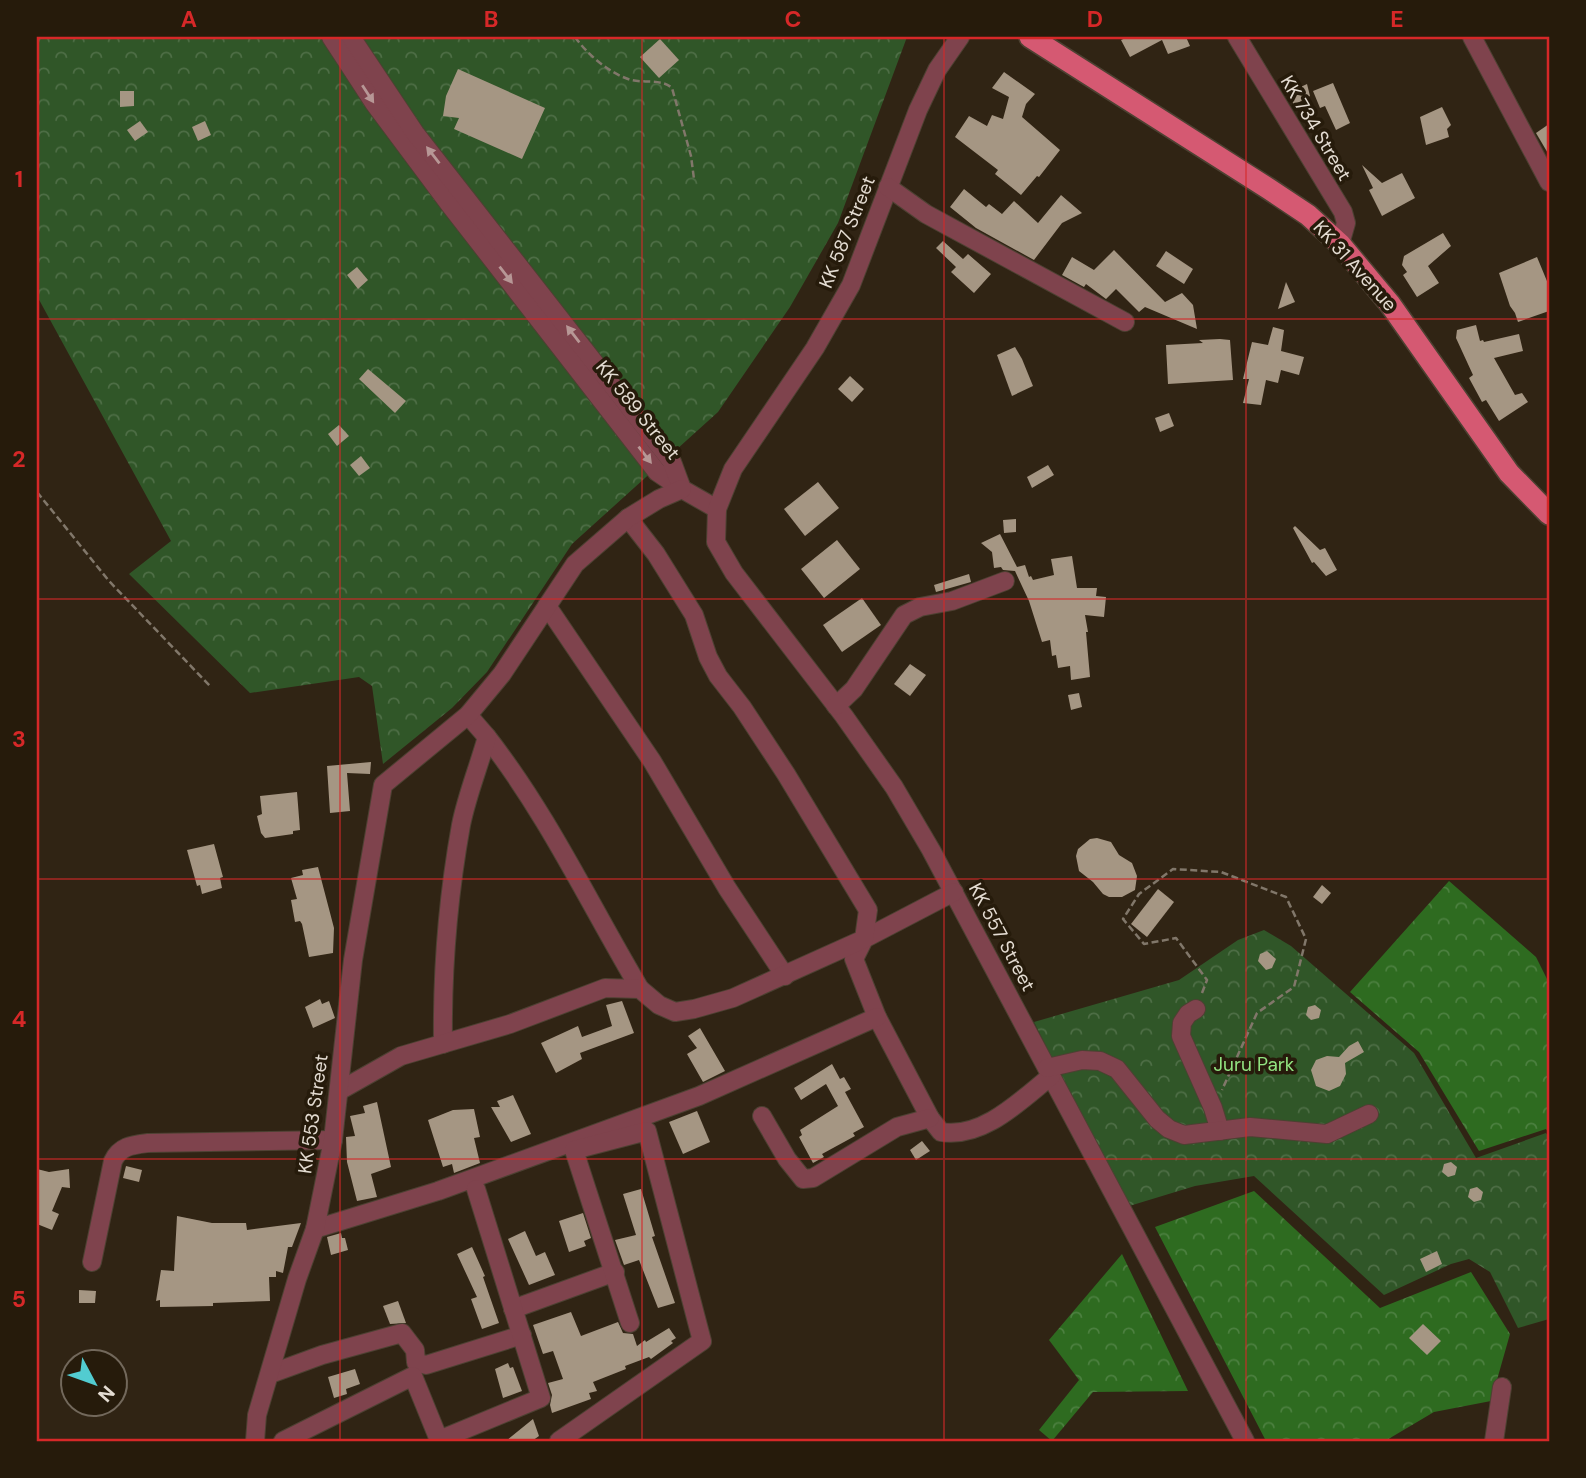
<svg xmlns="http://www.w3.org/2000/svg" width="1586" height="1478" font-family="'DM Sans',sans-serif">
  <defs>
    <pattern id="forest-crowns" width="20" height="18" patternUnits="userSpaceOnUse" patternTransform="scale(1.75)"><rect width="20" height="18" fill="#2e6b20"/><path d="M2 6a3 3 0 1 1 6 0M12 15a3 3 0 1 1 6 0" fill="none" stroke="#4c8040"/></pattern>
    <pattern id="park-crowns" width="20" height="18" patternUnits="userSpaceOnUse" patternTransform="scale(1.75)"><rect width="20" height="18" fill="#305628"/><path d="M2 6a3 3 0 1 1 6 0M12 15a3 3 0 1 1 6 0" fill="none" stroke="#4e6e46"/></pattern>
  </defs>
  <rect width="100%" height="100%" fill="#302414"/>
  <g fill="url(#forest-crowns)">
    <polygon points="1449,881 1536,957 1549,983 1549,1133 1546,1129 1479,1151 1419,1052 1350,992"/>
    <polygon points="1254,1191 1380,1308 1471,1272 1510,1334 1491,1401 1434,1412 1385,1441 1266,1441 1155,1227"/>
    <polygon points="1122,1254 1188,1391 1093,1392 1052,1441 1039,1430 1079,1380 1049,1340"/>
  </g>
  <g fill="url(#park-crowns)">
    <polygon points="37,37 907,37 838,223 790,307 718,412 572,544 487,672 452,708 383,764 372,686 359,677 250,693 129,574 171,541 37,296"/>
    <polygon points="1264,930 1291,946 1414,1053 1476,1158 1546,1133 1549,1138 1549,1319 1518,1328 1490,1272 1469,1259 1451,1264 1384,1295 1254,1176 1195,1186 1126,1207 1034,1022 1179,980 1238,940"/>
  </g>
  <g fill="#a59683">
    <polygon points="1128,37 1186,37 1190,46 1168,54 1162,40 1130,57 1121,40"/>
    <polygon points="660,39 679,60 659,78 640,57"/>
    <polygon points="458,69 545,108 522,159 454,129 459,118 443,116 446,96"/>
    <polygon points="1004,72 1035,94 1026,104 1022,117 1060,150 1039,177 1037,176 1021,195 995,174 998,170 955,137 969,116 987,126 992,115 1003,119 1009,97 992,88"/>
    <polygon points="1333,83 1350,123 1336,130 1325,106 1320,108 1313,91"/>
    <polygon points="1307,84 1310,96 1294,105 1288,93"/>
    <polygon points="120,91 134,91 134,106 120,107"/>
    <polygon points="1442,107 1451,125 1447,129 1449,137 1426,145 1420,117"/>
    <polygon points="140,121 148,132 135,141 127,130"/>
    <polygon points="205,121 211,135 198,141 192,127"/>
    <polygon points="1549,124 1549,155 1536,133"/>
    <polygon points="1362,165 1382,183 1402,173 1415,198 1382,216 1369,190 1373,188"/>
    <polygon points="964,189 986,207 989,204 1002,214 1014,201 1038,223 1061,195 1082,213 1062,223 1034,260 976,228 950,207"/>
    <polygon points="1443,233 1451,246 1428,266 1439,283 1417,297 1403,275 1407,272 1402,265 1404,256"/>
    <polygon points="943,241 963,259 968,254 991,274 974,293 951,272 956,267 936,248"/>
    <polygon points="1114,250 1165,302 1182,293 1193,305 1197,329 1145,307 1139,312 1116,289 1106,299 1086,284 1084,287 1062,275 1072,257 1094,270"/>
    <polygon points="1166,251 1193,269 1184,284 1156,266"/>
    <polygon points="1537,257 1549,286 1549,311 1518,322 1515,313 1510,306 1499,273"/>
    <polygon points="357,267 368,280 358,289 347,275"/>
    <polygon points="1286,282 1295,302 1278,309"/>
    <polygon points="1476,325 1480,341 1483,340 1484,342 1519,334 1523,351 1494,358 1515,395 1522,393 1528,402 1499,421 1486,400 1482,402 1469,378 1473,375 1456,338 1457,330"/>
    <polygon points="1273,327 1284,330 1281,351 1304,357 1299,375 1281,370 1278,383 1266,380 1261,405 1243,403 1249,379 1243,379 1252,342 1268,345"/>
    <polygon points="1220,339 1230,340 1233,380 1168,384 1166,345 1203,343 1199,340"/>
    <polygon points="1015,347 1022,359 1033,386 1012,396 997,355"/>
    <polygon points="368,369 406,401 395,413 359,379"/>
    <polygon points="850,376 864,389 852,402 838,389"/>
    <polygon points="1169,413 1174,426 1160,432 1155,418"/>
    <polygon points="339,425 349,436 337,446 328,434"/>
    <polygon points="361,456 370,468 359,476 350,465"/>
    <polygon points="1048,465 1054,475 1032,488 1027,477"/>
    <polygon points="818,482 839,508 805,536 784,509"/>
    <polygon points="1016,519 1016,532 1004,533 1003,520"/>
    <polygon points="1295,526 1320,550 1325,548 1337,570 1326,576 1314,562 1312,563 1293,528"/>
    <polygon points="1000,534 1017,567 1025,565 1029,577 1031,576 1033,580 1054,575 1051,559 1072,556 1077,588 1097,588 1096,596 1106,597 1104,617 1085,615 1088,632 1086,632 1090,677 1071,680 1070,666 1058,668 1056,655 1052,656 1050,640 1042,642 1029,601 1015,571 1003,570 1001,567 994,568 992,552 981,543"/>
    <polygon points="837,540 860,569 824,598 801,569"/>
    <polygon points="969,574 971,582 936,592 934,585"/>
    <polygon points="862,598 881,625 842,652 823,625"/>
    <polygon points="910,664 926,675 910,696 894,684"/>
    <polygon points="1079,693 1082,707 1071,710 1068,695"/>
    <polygon points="371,762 370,774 347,773 350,811 330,813 327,766"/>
    <polygon points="297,792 300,830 293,831 293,834 265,838 261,833 257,816 262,814 260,796"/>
    <polygon points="1097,838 1111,842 1119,855 1132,863 1137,876 1135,890 1122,897 1109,897 1103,894 1093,882 1079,871 1076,856 1078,849 1090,839"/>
    <polygon points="214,844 223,877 220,878 222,888 202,894 200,885 197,886 187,850"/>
    <polygon points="318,867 334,928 333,953 309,957 302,924 300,921 295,922 291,900 297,899 291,878 303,875 302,870"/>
    <polygon points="1322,885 1331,893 1322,904 1313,897"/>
    <polygon points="1158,889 1174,902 1147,937 1131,924"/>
    <polygon points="1267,951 1276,959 1272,968 1266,970 1258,961 1260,954"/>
    <polygon points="320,999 322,1004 329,1001 335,1018 313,1028 305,1007"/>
    <polygon points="622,1001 634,1033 580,1053 582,1059 556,1073 541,1043 578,1026 582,1037 612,1026 606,1005"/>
    <polygon points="1315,1005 1321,1010 1319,1018 1311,1020 1306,1015 1308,1007"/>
    <polygon points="700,1028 725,1071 703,1082 687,1054 697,1048 688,1036"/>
    <polygon points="1358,1041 1364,1052 1345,1063 1346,1074 1340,1086 1329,1091 1316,1086 1311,1070 1316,1060 1327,1056 1339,1057 1349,1046"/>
    <polygon points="832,1064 840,1079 844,1077 851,1089 845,1092 864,1127 853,1133 855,1136 822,1154 824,1157 813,1163 799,1137 802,1135 800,1130 838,1106 826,1084 801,1100 794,1088"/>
    <polygon points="513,1095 531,1134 511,1142 491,1107 500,1107 497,1101"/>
    <polygon points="377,1102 391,1167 371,1174 377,1197 357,1201 347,1162 346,1137 355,1136 350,1116 365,1113 363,1106"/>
    <polygon points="474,1109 480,1137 474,1138 480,1163 454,1173 452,1164 443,1167 428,1120 453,1110"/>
    <polygon points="697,1111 710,1142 683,1154 669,1122"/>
    <polygon points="922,1141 930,1151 916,1160 910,1150"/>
    <polygon points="1451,1162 1457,1167 1455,1175 1448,1177 1442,1172 1444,1164"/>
    <polygon points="126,1166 142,1170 139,1182 123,1178"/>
    <polygon points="37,1169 49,1172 69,1169 70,1188 62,1187 52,1211 59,1214 52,1230 37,1224"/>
    <polygon points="1477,1187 1483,1192 1481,1200 1474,1202 1468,1197 1470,1189"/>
    <polygon points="641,1189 655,1236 652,1237 675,1303 658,1308 639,1260 624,1265 615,1240 636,1235 623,1194"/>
    <polygon points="583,1213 591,1238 584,1241 586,1246 569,1252 559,1221"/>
    <polygon points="177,1216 212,1223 246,1223 247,1230 301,1223 292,1247 288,1247 283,1273 276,1271 276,1277 269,1277 270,1301 213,1303 213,1306 160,1307 160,1300 156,1301 161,1270 174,1271"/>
    <polygon points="525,1231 536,1256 545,1252 555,1275 529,1285 508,1239"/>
    <polygon points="341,1233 342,1238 345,1238 348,1250 331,1255 327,1237"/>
    <polygon points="472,1247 485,1276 483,1277 499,1323 482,1329 471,1299 477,1297 457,1254"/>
    <polygon points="1437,1251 1442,1264 1426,1272 1420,1259"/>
    <polygon points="79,1290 96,1291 95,1303 79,1303"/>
    <polygon points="398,1301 406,1323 390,1324 383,1306"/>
    <polygon points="571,1312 581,1336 618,1322 623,1333 633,1334 637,1346 645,1340 646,1342 669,1328 676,1338 671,1341 673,1343 651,1359 649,1357 625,1366 626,1369 593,1382 597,1391 589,1393 591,1399 552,1413 550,1405 552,1395 548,1383 563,1379 553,1351 543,1354 533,1325"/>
    <polygon points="1423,1324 1441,1341 1427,1355 1409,1338"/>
    <polygon points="508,1363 510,1368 513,1367 522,1391 503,1398 495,1369"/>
    <polygon points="355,1369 360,1384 346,1389 347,1394 334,1398 328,1377"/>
    <polygon points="533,1419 539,1436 532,1441 506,1441"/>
  </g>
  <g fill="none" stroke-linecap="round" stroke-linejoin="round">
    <defs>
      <g id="minor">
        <polyline points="331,37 374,103 450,205 657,472 682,489 717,509"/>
        <polyline points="351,37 415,133 672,462 682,489"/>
        <polyline points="960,37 937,70 918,110 851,285 815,348 733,469 717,509 716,542 734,573 844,716 894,787 931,850 1245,1441"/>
        <polyline points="1237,37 1343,212 1346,223 1340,244"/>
        <polyline points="1472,37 1549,182"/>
        <polyline points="888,187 926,214 1125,322"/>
        <polyline points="547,606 652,761 727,888 785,976"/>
        <polyline points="836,706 854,689 904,615 920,607 952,601 1005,581"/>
        <path d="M487 737C548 815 590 905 640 989"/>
        <path d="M954 892 864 939 854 959 877 1017 930 1118 941 1132C983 1139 1021 1100 1051 1076"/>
        <polyline points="1196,1009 1188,1014 1182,1023 1181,1036 1213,1108 1220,1131"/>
        <path d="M443 1044C442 971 448 897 461 825 467 795 479 766 487 737L468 715"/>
        <polyline points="1047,1068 1082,1060 1100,1061 1117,1069 1157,1119 1169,1129 1184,1135 1250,1127 1327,1134 1369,1114"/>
        <polyline points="339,1091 401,1056 510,1024 605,988 640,989 659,1005 675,1012 694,1009 733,998 864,939 868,910 786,774 742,707 718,676 708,657 694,615 656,554 628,518"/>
        <polyline points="762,1116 787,1159 803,1179 813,1178 897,1127 930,1118"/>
        <polyline points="315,1229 438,1191 699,1096 877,1017"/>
        <path d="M92 1262 113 1161C120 1146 132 1145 148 1143L333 1140"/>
        <polyline points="513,1309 615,1272"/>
        <polyline points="270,1374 322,1355 402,1333 415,1350 416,1362 426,1365 522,1335"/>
        <polyline points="255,1441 257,1415 297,1279 315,1229 333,1140 353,960 383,785 468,715 502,674 575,564 628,518 659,499 682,489"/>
        <polyline points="283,1441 413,1376 439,1440 541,1398 476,1189"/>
        <polyline points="559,1441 702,1341 647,1131 574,1150 630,1323"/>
        <polyline points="1494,1441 1502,1387"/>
      </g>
      <polyline id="major" points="1030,37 1269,189 1308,215 1340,244 1390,304 1509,473 1549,514"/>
    </defs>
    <use href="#minor" stroke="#4d4132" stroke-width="20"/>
    <use href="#major" stroke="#4d4132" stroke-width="24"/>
    <g stroke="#81776a" stroke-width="2.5" stroke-dasharray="7 3.5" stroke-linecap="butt">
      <path d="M575 37C587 54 608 72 628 79 642 84 661 78 672 88L691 156 694 179"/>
      <polyline points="37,492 109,581 210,686"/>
      <polyline points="1202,993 1207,980 1176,938 1144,944 1123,919 1139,894 1173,869 1221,872 1286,897 1306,939 1294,987 1257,1013 1222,1090"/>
    </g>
    <use href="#minor" stroke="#7f434d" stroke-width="18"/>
    <use href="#major" stroke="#d55972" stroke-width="21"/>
  </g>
  <defs><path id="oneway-solid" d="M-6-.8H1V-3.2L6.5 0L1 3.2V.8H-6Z" transform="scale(1.75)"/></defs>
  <g fill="#b79796">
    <use href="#oneway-solid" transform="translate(368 94) rotate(57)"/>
    <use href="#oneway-solid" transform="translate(433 155) rotate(-128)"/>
    <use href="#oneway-solid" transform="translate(506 275) rotate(52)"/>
    <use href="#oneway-solid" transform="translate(573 334) rotate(-128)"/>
    <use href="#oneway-solid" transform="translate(645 455) rotate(52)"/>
  </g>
  <path fill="none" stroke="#d62828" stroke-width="2" stroke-opacity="0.55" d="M340 37V1441M642 37V1441M944 37V1441M1246 37V1441M37 319H1549M37 599H1549M37 879H1549M37 1159H1549"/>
  <g text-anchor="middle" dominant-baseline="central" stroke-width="7" stroke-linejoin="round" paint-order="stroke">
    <g font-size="19" fill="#e4dcd2" stroke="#261b0b">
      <text transform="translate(1316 128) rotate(59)">KK 734 Street</text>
      <text transform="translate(847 232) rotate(-68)">KK 587 Street</text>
      <text transform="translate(1355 266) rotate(48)">KK 31 Avenue</text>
      <text transform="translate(638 410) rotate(51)">KK 589 Street</text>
      <text transform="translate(1002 937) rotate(62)">KK 557 Street</text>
      <text transform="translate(313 1114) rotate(-82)">KK 553 Street</text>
    </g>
    <g font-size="19" fill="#92e481" stroke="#261b0b">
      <text x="1254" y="1064">Juru Park</text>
    </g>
  </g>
  <rect width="1586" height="1478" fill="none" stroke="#261b0b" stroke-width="77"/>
  <g transform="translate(94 1383) rotate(131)"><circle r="33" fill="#261b0b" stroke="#72685b" stroke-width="2"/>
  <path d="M0-5L12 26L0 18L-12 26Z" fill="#52ccd1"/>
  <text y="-10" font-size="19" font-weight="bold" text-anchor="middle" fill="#e4dcd2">N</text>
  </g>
  <rect x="38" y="38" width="1510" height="1402" fill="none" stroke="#d62828" stroke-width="2.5"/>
  <g font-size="23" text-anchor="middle" font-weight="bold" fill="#d62828">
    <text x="189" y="27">A</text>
    <text x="491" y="27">B</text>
    <text x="793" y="27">C</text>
    <text x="1095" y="27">D</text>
    <text x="1397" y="27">E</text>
    <text x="19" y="187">1</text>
    <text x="19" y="467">2</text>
    <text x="19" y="747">3</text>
    <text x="19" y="1027">4</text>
    <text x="19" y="1307">5</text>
  </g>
</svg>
